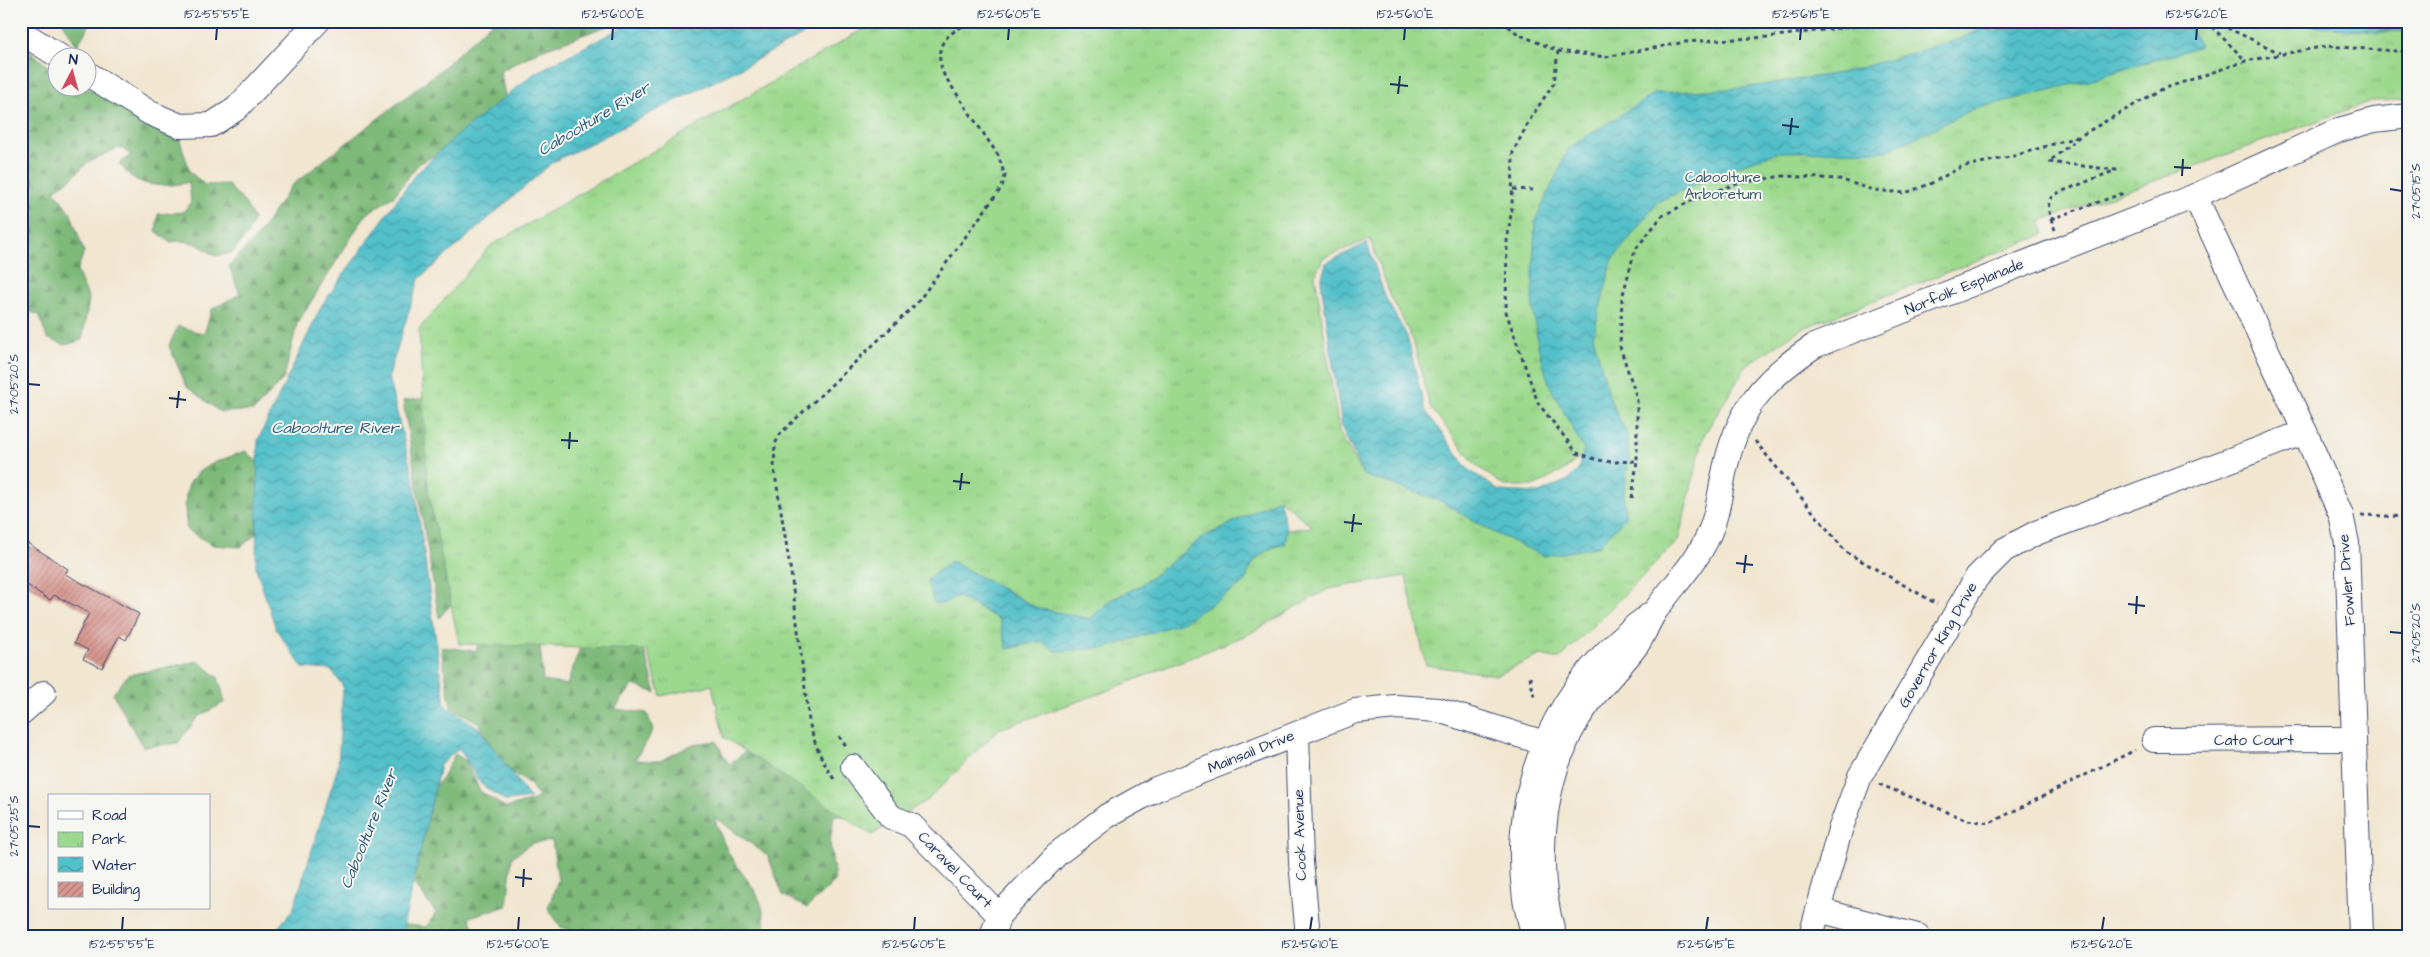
<svg xmlns="http://www.w3.org/2000/svg" width="2430" height="957" font-family="'Architects Daughter',sans-serif">
  <defs>
    <pattern id="forest-firs" width="22" height="20" patternUnits="userSpaceOnUse" patternTransform="scale(1.25)"><rect width="22" height="20" fill="#7db978"/><path d="M5 1l3.5 6h-7zM16 11l3.5 6h-7z" fill="#669766"/></pattern>
    <pattern id="park-tufts" width="24" height="20" patternUnits="userSpaceOnUse" patternTransform="scale(1.25)"><rect width="24" height="20" fill="#9cd98d"/><path d="M3 7l-1-3M5 7V3M7 7l1-3M15 17l-1-3M17 17v-4M19 17l1-3" fill="none" stroke="#86bb7c"/></pattern>
    <pattern id="water-waves" width="16" height="10" patternUnits="userSpaceOnUse" patternTransform="scale(1.25)"><rect width="16" height="10" fill="#52c0c9"/><path d="M0 5q4-4 8 0t8 0" fill="none" stroke="#439ca6"/></pattern>
    <pattern id="building-hatch" width="6" height="6" patternUnits="userSpaceOnUse" patternTransform="scale(1.25)"><rect width="6" height="6" fill="#d7968e"/><path d="M-1 1l2-2M0 6l6-6M5 7l2-2" fill="none" stroke="#ae7b77"/></pattern>
  </defs>
  <rect width="100%" height="100%" fill="#f6f6f2"/>
  <filter id="ink" filterUnits="userSpaceOnUse"><feTurbulence type="fractalNoise" baseFrequency=".02" numOctaves="2"/><feDisplacementMap in="SourceGraphic" scale="10" xChannelSelector="R" yChannelSelector="G"/><feConvolveMatrix kernelMatrix="1 2 1 2 8 2 1 2 1" color-interpolation-filters="sRGB"/></filter>
  <filter id="wash" filterUnits="userSpaceOnUse"><feTurbulence type="fractalNoise" baseFrequency=".0096" numOctaves="4" result="noise"/><feDisplacementMap in="SourceGraphic" scale="20" xChannelSelector="R" yChannelSelector="G"/><feGaussianBlur stdDeviation="1.12" result="paint"/><feColorMatrix in="noise" values="0 0 0 0 0 0 0 0 0 0 0 0 0 0 0 0 0 1.4 0 .05"/><feComposite in="paint" operator="in"/></filter>
  <g filter="url(#wash)">
    <rect width="100%" height="100%" fill="#f1e6d0"/>
    <g fill="url(#forest-firs)" stroke="#4c746b">
      <polygon points="62,21 92,21 77,46"/>
      <polygon points="493,21 621,21 541,50 500,71 509,113 447,150 419,163 393,197 366,214 297,324 284,378 254,411 220,412 187,387 169,346 178,326 204,334 212,309 240,294 229,266 259,234 291,186 437,73"/>
      <path d="M21 43 57 74 58 88H88L177 131 190 172 205 185 227 184 245 203 254 219 247 235 232 253 216 256C198 244 192 239 170 242L156 231 158 214 183 212 191 202 189 182C173 186 152 188 137 180 130 177 124 169 119 164L131 155 120 147 88 162 72 178 54 190 71 214 84 252 77 271 89 299 82 340 65 345 47 338 39 315 21 308Z"/>
      <polygon points="445,396 469,585 439,618 403,401"/>
      <path d="M246 451 261 466 268 523 241 547 213 545 187 530C179 473 197 468 246 451Z"/>
      <path d="M538 621 543 681 567 685 589 622 631 634 645 653 656 693 633 685 615 709 647 713 653 730 635 760 660 761 693 744 716 741 729 765 759 740 870 821 834 815 830 842 835 881 807 908 783 895 768 856 714 817C718 828 722 840 727 850 744 883 768 891 764 936H592L561 927 548 908 558 880 552 841 532 843 512 857 507 906 469 917 477 936H394L389 923 426 927 436 913 405 871 417 806 441 780 455 754 466 761 480 791 506 808 539 798 530 784 503 767 478 722 451 708 441 647 476 651 486 625Z"/>
      <polygon points="198,661 218,677 225,702 198,717 178,743 143,747 113,694 128,675"/>
    </g>
    <path fill="url(#park-tufts)" stroke="#5c8476" fill-rule="evenodd" d="M877 21H2266L2378 32 2409 31V100L2371 101 2177 173 2040 221 2045 234 1801 329 1747 365 1704 435 1678 541 1560 659 1541 655 1496 675 1426 665 1406 576 1328 589 1247 635 1099 694 999 729 930 798 872 835 724 737 712 685 661 696 647 650 459 644 428 490 419 329 490 246ZM1370 239 1390 295 1413 340 1430 407 1476 465 1504 486H1535L1561 472 1582 456 1628 461 1624 489 1625 518 1544 556 1495 533 1441 501 1363 475 1339 432 1315 275 1323 258ZM1279 499 1313 527 1287 530 1285 544C1264 548 1249 562 1245 582L1106 648 1055 650 1041 641 1008 649 999 619 957 596 951 561 1037 608 1090 619 1111 600 1140 586 1202 538Z"/>
    <g fill="url(#water-waves)" stroke="#367894">
      <polygon points="634,21 828,21 741,68 553,162 419,279 388,377 414,481 445,706 478,727 530,798 506,801 481,784 459,748 440,765 401,936 271,936 293,910 338,767 343,686 331,670 303,668 276,629 256,568 258,440 322,305 414,176 455,137 535,73"/>
      <polygon points="1999,21 2186,21 2200,46 2089,80 1974,109 1887,151 1779,152 1729,169 1657,202 1612,261 1593,336 1610,399 1627,434 1629,461 1624,489 1625,518 1597,547 1544,556 1495,533 1441,501 1363,475 1342,428 1321,281 1326,263 1367,243 1386,299 1407,336 1425,410 1467,468 1499,491 1539,493 1568,480 1578,470 1584,450 1549,384 1538,346 1532,301 1535,221 1569,148 1655,93 1743,88 1846,72 1960,39"/>
      <polygon points="2266,21 2409,21 2409,31 2378,32"/>
      <path d="M1279 499 1287 530 1285 544C1264 547 1249 562 1246 582L1183 622 1106 648 1055 651 1040 641 1007 649 999 619 957 596 942 604 934 603 927 580 951 561 1037 608 1090 619 1111 600 1140 586 1202 538Z"/>
    </g>
    <g id="blocks">
      <polygon fill="url(#building-hatch)" points="21,539 68,569 65,574 139,614 126,640 119,636 102,668 83,659 88,650 74,643 89,613 54,595 50,600 21,581"/>
    </g>
  </g>
  <g filter="url(#ink)">
    <use href="#blocks" fill-opacity="0" stroke="#3b4a6f" stroke-width="1"/>
    <g fill="none" stroke-linecap="round" stroke-linejoin="round">
      <defs>
        <g id="minor">
          <polyline points="21,32 62,58"/>
          <polyline points="88,74 150,113 180,126 211,125 236,109 318,21"/>
          <polyline points="2195,196 2305,432 2341,515 2347,543 2361,936"/>
          <polyline points="21,713 44,693"/>
          <polyline points="1297,734 1301,862 1308,936"/>
          <polyline points="2154,740 2354,739"/>
          <polyline points="853,767 891,817 911,825 999,915"/>
          <polyline points="1818,910 1918,936"/>
          <polyline points="992,936 999,915 1057,854 1107,816 1156,789 1355,711 1396,707 1438,710 1564,749"/>
          <path d="M1534 936C1531 924 1527 911 1525 899 1509 784 1558 681 1651 614"/>
          <path d="M1554 936C1532 862 1542 764 1590 701 1604 682 1622 665 1636 646 1644 635 1648 621 1656 610 1671 588 1690 570 1703 546 1715 526 1719 501 1723 478 1736 413 1759 382 1814 346L2195 196 2339 130 2374 120 2409 116"/>
          <polyline points="1811,936 1840,830 1860,776 1977,577 2004,550 2036,533 2305,432"/>
        </g>
      </defs>
      <use href="#minor" stroke="#3b4a6f" stroke-width="26"/>
      <g stroke="#3b4a6f" stroke-width="3" stroke-dasharray="4 4" stroke-linecap="butt">
        <polyline points="1502,21 1518,34 1558,51 1606,57 1685,42 1767,37 1857,26 1869,21"/>
        <polyline points="2206,21 2246,61"/>
        <polyline points="2213,21 2280,53"/>
        <polyline points="1558,51 1554,83 1532,116 1513,152 1512,208 1507,241 1506,312 1538,403 1577,453 1598,460 1613,462 1637,461 1637,398 1620,347 1622,298 1635,250 1662,216 1695,199 1738,183 1783,176 1839,179 1873,190 1905,193 1930,184 1961,167 2014,156 2080,136"/>
        <polyline points="1513,189 1533,190"/>
        <polyline points="2051,219 2124,193"/>
        <path d="M2055 230C2051 218 2044 206 2053 195L2116 170 2049 162 2080 136 2160 90 2246 61 2326 46 2409 52"/>
        <polyline points="1755,441 1846,552 1937,604"/>
        <polyline points="1632,498 1637,461"/>
        <polyline points="2361,515 2409,517"/>
        <polyline points="1530,677 1535,700"/>
        <polyline points="839,736 847,748"/>
        <path d="M834 779C821 760 814 743 809 721L791 573 774 468 775 444 781 433 917 303 1002 187 1005 176 998 155 944 75C932 43 946 35 972 21"/>
        <polyline points="1879,784 1967,820 1990,823 2135,750"/>
      </g>
      <use href="#minor" stroke="#fff" stroke-width="24"/>
    </g>
  </g>
  <path fill="none" stroke="#1b2f5e" stroke-width="2" d="M216 40 217 28M612 40 613 28M1008 40 1009 28M1404 40 1405 28M1800 40 1801 28M2196 40 2197 28M1390 84 1408 86M1398 94 1400 76M1782 125 1799 127M1790 135 1792 118M2174 167 2191 168M2182 176 2183 159M2390 189 2402 191M28 384 40 385M169 398 186 400M177 408 179 391M561 440 578 441M569 449 570 432M953 481 970 483M960 490 962 473M1344 522 1362 524M1352 532 1354 514M1736 563 1753 565M1744 573 1746 555M2128 604 2145 606M2136 614 2137 596M2390 632 2402 633M28 826 40 827M515 877 532 879M523 887 524 869M122 930 123 917M518 930 519 917M914 930 915 917M1310 930 1312 917M1706 930 1708 917M2102 930 2104 917"/>
  <g text-anchor="middle" dominant-baseline="central" stroke-width="4" stroke-linejoin="round" paint-order="stroke">
    <g font-size="15" fill="#3b5a6a" stroke="#f6f6f2">
      <text x="1723" y="177">Caboolture<tspan x="1723" dy="17">Arboretum</tspan></text>
    </g>
    <g font-size="15" fill="#1b2f5e" stroke="#f6f6f2">
      <text transform="translate(1964 287) rotate(-22)">Norfolk Esplanade</text>
      <text transform="translate(2347 580) rotate(-94)">Fowler Drive</text>
      <text transform="translate(1938 645) rotate(-60)">Governor King Drive</text>
      <text x="2254" y="740">Cato Court</text>
      <text transform="translate(1251 752) rotate(-22)">Mainsail Drive</text>
      <text transform="translate(1300 835) rotate(-92)">Cook Avenue</text>
      <text transform="translate(955 870) rotate(46)">Caravel Court</text>
    </g>
    <g font-size="16" font-style="italic" fill="#2c5a7e" stroke="#f6f6f2">
      <text transform="translate(594 119) rotate(-31)">Caboolture River</text>
      <text x="335" y="428">Caboolture River</text>
      <text transform="translate(369 829) rotate(-68)">Caboolture River</text>
    </g>
  </g>
  <rect width="2430" height="957" fill="none" stroke="#f6f6f2" stroke-width="55"/>
  <rect x="48" y="794" width="162" height="115" fill="#f6f6f2" stroke="#9ea6b7"/>
  <rect x="58" y="811" width="25" height="8" fill="#ffffff" stroke="#9ea6b7"/>
  <text x="92" y="820" font-size="15" fill="#1b2f5e">Road</text>
  <rect x="58" y="832" width="25" height="15" fill="url(#park-tufts)" stroke="#9ea6b7"/>
  <text x="92" y="844" font-size="15" fill="#1b2f5e">Park</text>
  <rect x="58" y="857" width="25" height="15" fill="url(#water-waves)" stroke="#9ea6b7"/>
  <text x="92" y="870" font-size="15" fill="#1b2f5e">Water</text>
  <rect x="58" y="882" width="25" height="15" fill="url(#building-hatch)" stroke="#9ea6b7"/>
  <text x="92" y="894" font-size="15" fill="#1b2f5e">Building</text>
  <g transform="translate(72 72) rotate(6)"><circle r="24" fill="#f6f6f2" stroke="#9ea6b7"/>
  <path d="M0-4L9 19L0 12L-9 19Z" fill="#d1495b"/>
  <text y="-8" font-size="14" font-weight="bold" text-anchor="middle" fill="#1b2f5e">N</text>
  </g>
  <rect x="28" y="28" width="2374" height="902" fill="none" stroke="#1b2f5e" stroke-width="2"/>
  <g font-size="12" text-anchor="middle" fill="#1b2f5e">
    <text x="217" y="18">152°55'55"E</text>
    <text x="613" y="18">152°56'00"E</text>
    <text x="1009" y="18">152°56'05"E</text>
    <text x="1405" y="18">152°56'10"E</text>
    <text x="1801" y="18">152°56'15"E</text>
    <text x="2197" y="18">152°56'20"E</text>
    <text transform="translate(2416 191) rotate(-90)" y="4">27°05'15"S</text>
    <text transform="translate(14 384) rotate(-90)" y="4">27°05'20"S</text>
    <text transform="translate(2416 633) rotate(-90)" y="4">27°05'20"S</text>
    <text transform="translate(14 826) rotate(-90)" y="4">27°05'25"S</text>
    <text x="122" y="948">152°55'55"E</text>
    <text x="518" y="948">152°56'00"E</text>
    <text x="914" y="948">152°56'05"E</text>
    <text x="1310" y="948">152°56'10"E</text>
    <text x="1706" y="948">152°56'15"E</text>
    <text x="2102" y="948">152°56'20"E</text>
  </g>
</svg>
